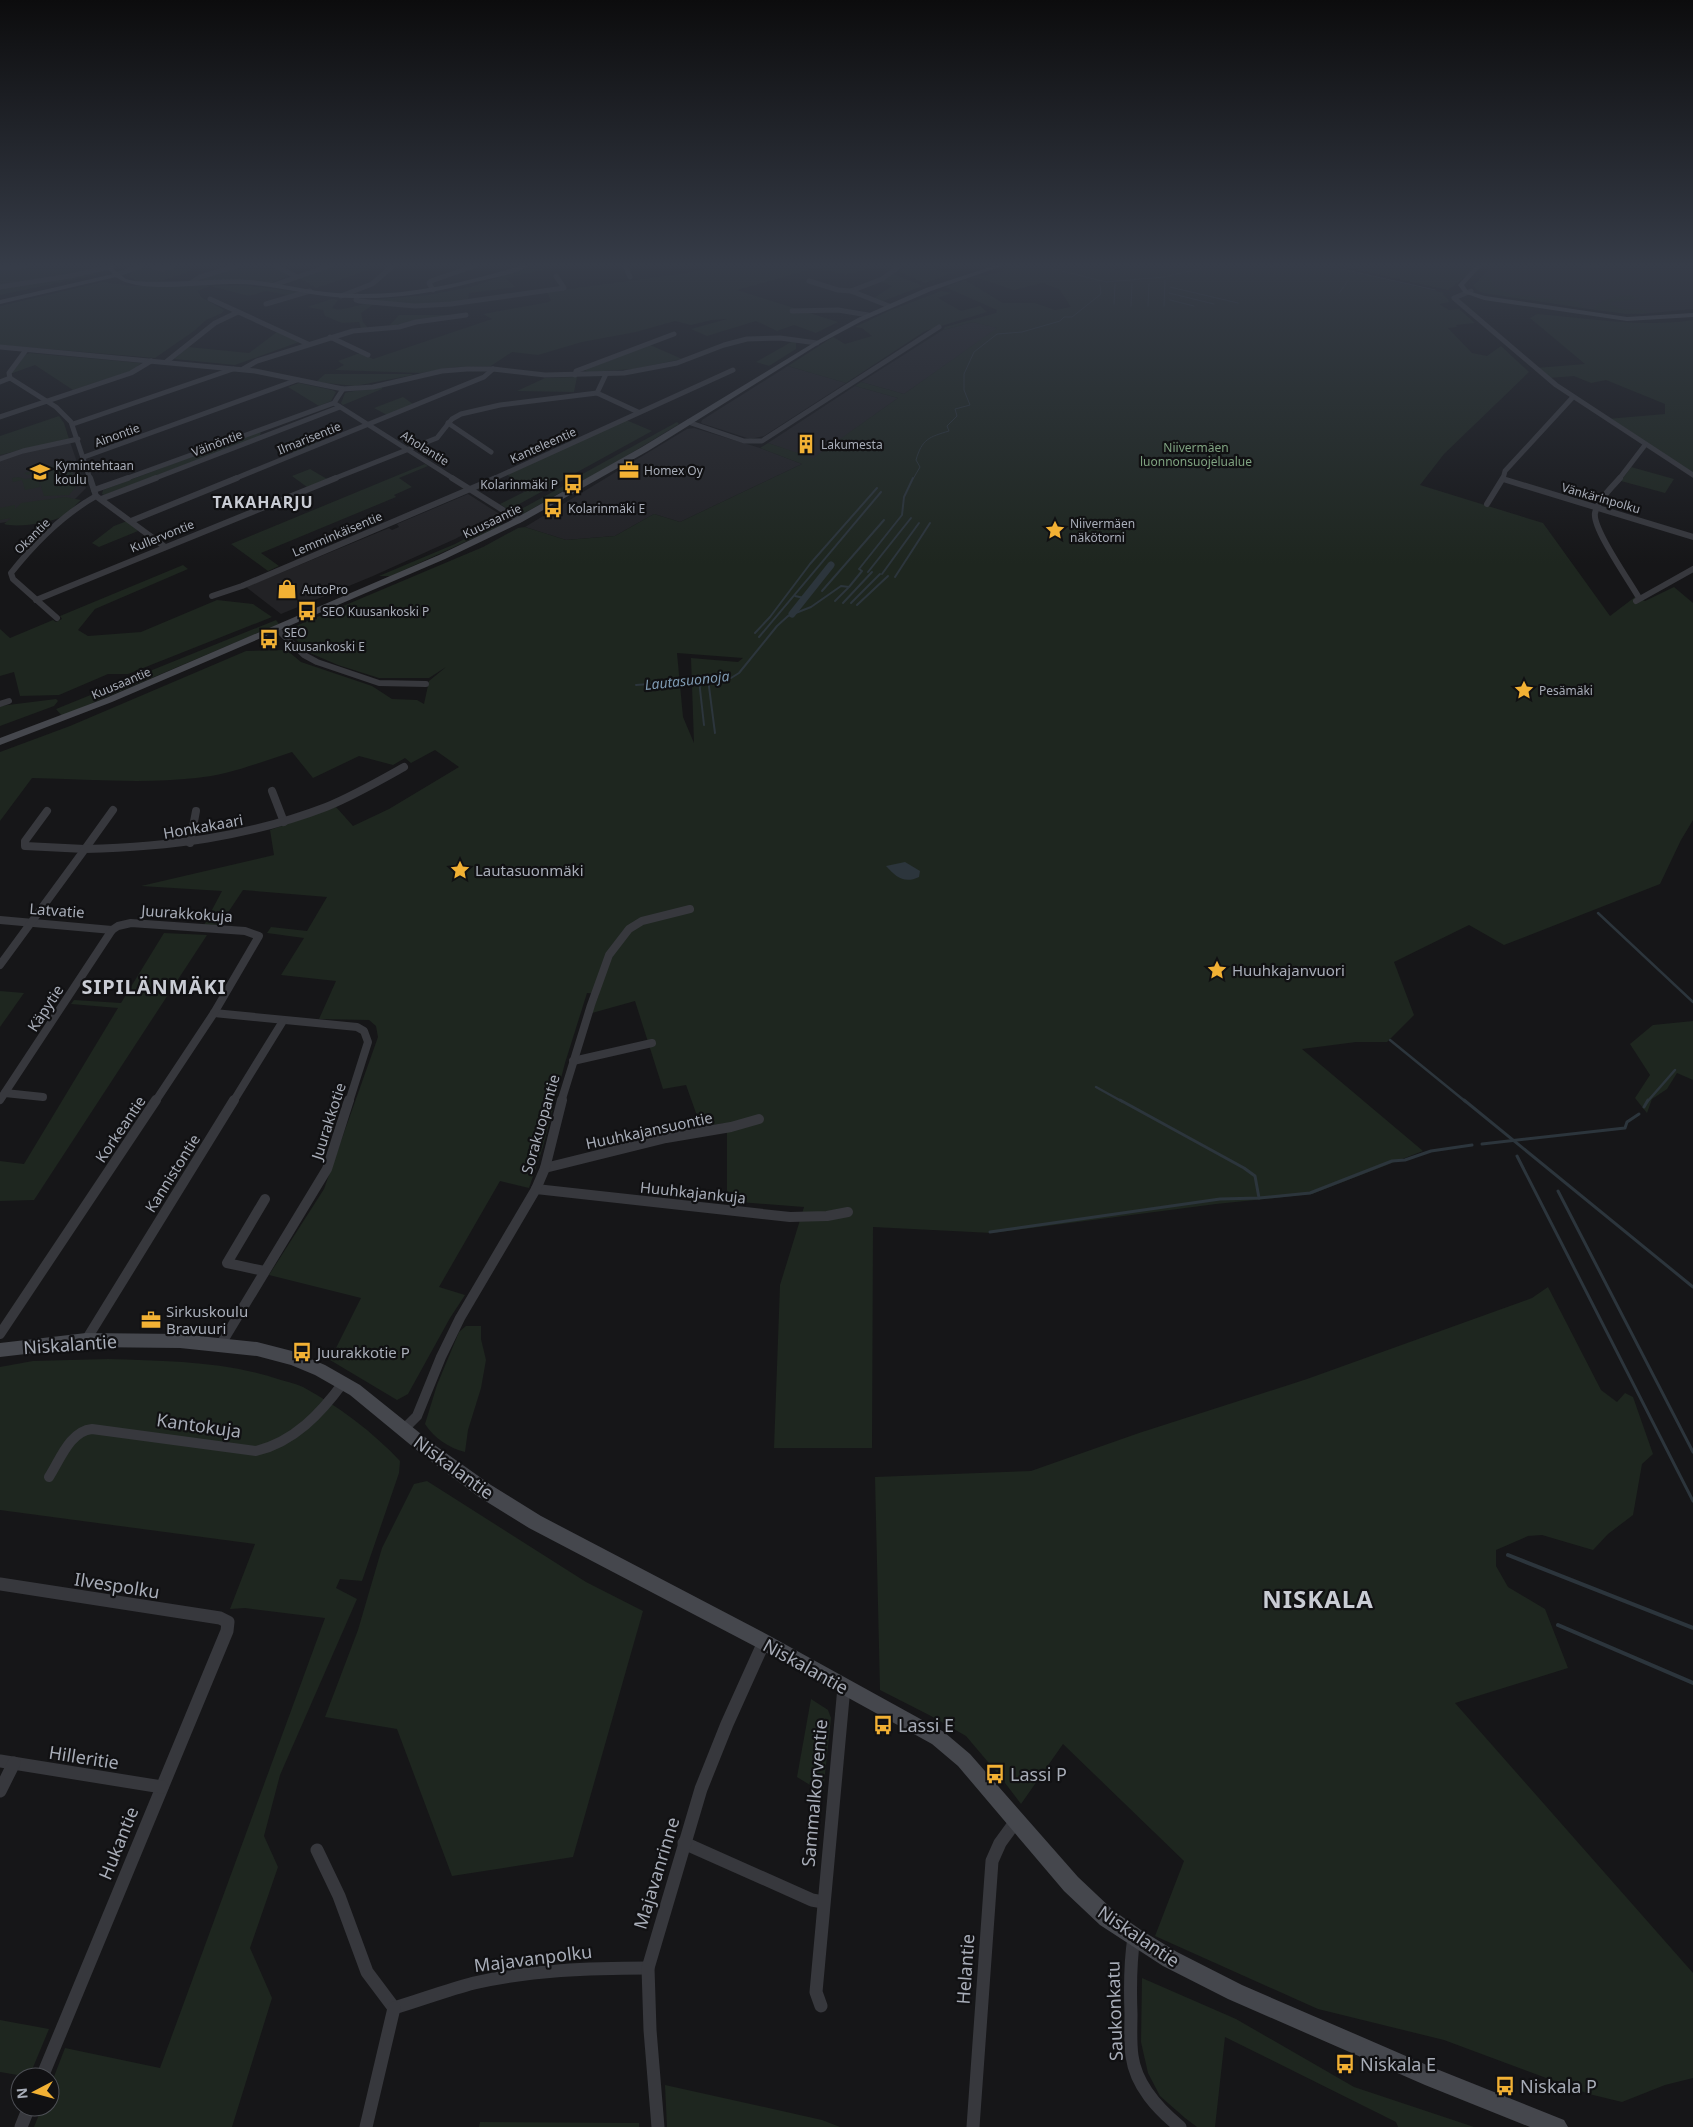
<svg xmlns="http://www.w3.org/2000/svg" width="1693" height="2127" font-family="'Noto Sans',sans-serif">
  <rect width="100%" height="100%" fill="#161618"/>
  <g fill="#222225">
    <polygon points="1491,266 1693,266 1693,309 1642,314 1602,311 1498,295 1475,285"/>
    <polygon points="973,322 998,328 904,394 861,382 943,330"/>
    <polygon points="788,366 846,383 764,436 750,439 701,423 702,420"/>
    <polygon points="855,386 898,398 813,459 768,443"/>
    <polygon points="694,428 760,448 802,464 680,522 654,514 615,536 566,540 525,527 687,429"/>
    <polygon points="69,439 86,488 59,515 0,523 0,455"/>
    <polygon points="468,494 501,515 455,539 373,576 281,614 246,587 389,528 392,530 399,527 397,524"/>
  </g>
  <g fill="#1e261f" fill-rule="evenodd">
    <polygon points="46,266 97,266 93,270 0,286 0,269"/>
    <path d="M147 266 159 270 184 266 193 270C175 276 144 291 129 276L135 269Z"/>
    <polygon points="240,266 271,266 289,276 269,283 198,280"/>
    <polygon points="333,266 367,266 371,269 316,288 298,277"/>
    <polygon points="533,266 537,266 543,270 506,278 515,287 469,293 468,302 415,304 368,300 428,295 470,287"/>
    <polygon points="716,266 890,266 892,268 889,271 875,267 847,275 815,268 737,290 838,322 816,333 794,325 777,331 756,321 707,336 691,329 727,319 712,320 691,325 675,321 636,332 582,342 538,355 512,352 491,366 456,367 421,373 335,370 344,365 338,361 360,353 373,359 492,319 483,314 549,302 551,300 547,292 687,273"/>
    <polygon points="910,266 927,266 943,272 955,272 925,283 898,271"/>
    <path d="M1012 266H1097L1118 270 1128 266H1328L1444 293 1443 294 1450 302 1439 304 1449 310 1459 309 1475 323 1456 325 1457 327 1448 328 1472 353 1487 356 1501 346 1529 372 1444 454 1420 485 1543 523 1610 616 1635 597 1645 601 1674 587 1693 603V820L1681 840 1660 884 1504 945 1469 925 1394 962 1414 1015 1387 1042H1356L1302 1049 1423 1151 1312 1194 1216 1204 992 1233 873 1227 872 1448H774L780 1285 804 1207 727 1201V1132L725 1123 701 1127 686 1085 663 1089 635 1001 592 1013 599 994 587 993 565 1063 543 1147 529 1188 500 1181 439 1287 465 1295 450 1318 408 1394 397 1400 330 1360 361 1298 269 1275 324 1189 378 1037 376 1026 369 1020 319 1019 336 981 281 975 304 938 267 933 271 927 307 931 327 897 243 890 219 926 204 925 222 891 141 886 274 855 270 830 336 807 353 826 389 809 459 767 435 750 411 763 405 758 393 765 359 756 313 778 292 752C261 762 229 775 196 778 143 784 86 779 32 778L0 821V752L70 726 246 651 282 650 289 652 301 662 372 686 392 699 417 700 424 704 429 681 446 667 429 678H379L338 665 310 653 288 632 292 629 291 628 483 547 518 528 525 527 566 540 615 536 654 514 680 522 802 464 760 448 768 443 813 458 898 398 855 386 861 382 904 394 997 328 973 322 943 330 945 327 996 313 997 310 945 287 965 280 1003 303H1035L1055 310 1071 307 1059 289 1042 283 1014 290 978 278 967 279 1004 271 1003 269ZM677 653 743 658 738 662 691 658 694 743 683 717Z"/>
    <polygon points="1340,266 1476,266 1473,271 1448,290"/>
    <polygon points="94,273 96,275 0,295 0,288"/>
    <polygon points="894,274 923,286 883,301 874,298 892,286 881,282"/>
    <polygon points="1483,276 1491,276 1492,286 1512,295 1579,302 1584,308 1483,293 1477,290 1473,285"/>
    <polygon points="103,282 132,286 242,285 299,292 292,296 266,291 249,296 210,286 198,291 201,297 224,310 222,313 206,320 194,331 155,358 0,345 0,306"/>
    <polygon points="941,291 952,293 938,298 961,311 980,306 987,312 925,331 846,383 788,366 833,337 845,344 872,336 862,328 855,327 891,310"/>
    <path d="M1631 295 1637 299 1611 302 1610 304C1627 315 1637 305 1649 313L1625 314 1594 309C1602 297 1618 297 1631 295Z"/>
    <path d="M332 299 338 300 332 308C344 313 359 302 374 304L361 313 363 322 368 328H361L359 322 342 323 325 316 323 310 307 307Z"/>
    <path d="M1537 314C1589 318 1641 328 1693 320V472L1607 419 1665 414V404L1606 380 1591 383 1574 376 1549 378 1536 368 1585 364 1530 318Z"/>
    <polygon points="399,315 464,315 389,326"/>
    <polygon points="277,332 299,342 235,365 174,359 188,347 249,353"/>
    <polygon points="793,341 796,342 796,349 769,366 756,362"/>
    <polygon points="648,344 682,359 634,369 589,372 584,370"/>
    <polygon points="30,353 141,363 134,370 73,390 35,365 10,374 24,355"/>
    <polygon points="325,374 411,374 413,375 355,386 316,382"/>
    <polygon points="577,377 574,392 517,391 545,378"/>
    <polygon points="299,383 332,390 336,392 331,401 319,406 288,387"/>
    <polygon points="382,387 382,389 343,405 341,403 345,393 348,392"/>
    <polygon points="403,397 413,404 387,415 374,408"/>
    <polygon points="59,416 64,423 69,439 0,455 0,436"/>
    <polygon points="626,420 652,431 512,508 507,509 500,504 532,488 507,475"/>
    <polygon points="677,422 679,424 585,481 576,480 577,477"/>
    <polygon points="258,432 261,433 259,437 104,495 102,494 103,490"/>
    <polygon points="305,435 318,443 294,453 281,445"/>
    <polygon points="69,462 76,487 69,495 44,496 38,477 40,487 25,490 22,480 13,482 12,478 18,477 25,479 38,477 36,472 27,475 24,473"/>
    <polygon points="425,464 428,466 399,478 412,487 394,495 396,497 261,553 279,566 268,571 231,544"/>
    <polygon points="1631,467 1674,479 1665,493 1621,481"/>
    <polygon points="310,469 327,479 307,487 292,476"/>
    <polygon points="567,484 572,486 523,514 514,513"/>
    <path d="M65 497 81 500C75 505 69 513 63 516 50 523 17 528 4 524L11 518 0 520V508L15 505V509L21 503Z"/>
    <polygon points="127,521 138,531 99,547 92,543 114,526"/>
    <polygon points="495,523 502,525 391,576 379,576 455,544"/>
    <polygon points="183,565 188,569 95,609 78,630 88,636 141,632 217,600 253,604 272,617 128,674 108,674 59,695 20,696 14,672 0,676 0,629 10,638 53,620 56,622 62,619 60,616"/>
    <polygon points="276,620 279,624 62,716 56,709"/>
    <polygon points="56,699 58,701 54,706 0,726 0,706"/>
    <polygon points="164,933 207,935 34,1200 0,1201 0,1161 24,1164 118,1008 71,1004 74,1000 121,1003"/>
    <polygon points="0,991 24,993 0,1027"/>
    <polygon points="1693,1021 1693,1080 1677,1073 1667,1089 1652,1099 1647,1113 1635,1098 1650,1075 1630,1044 1653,1025"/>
    <polygon points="1548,1287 1601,1390 1617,1402 1625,1393 1633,1397 1653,1454 1642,1464 1633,1515 1608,1534 1593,1550 1542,1535 1528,1536 1496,1550 1496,1566 1508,1587 1545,1609 1568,1668 1455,1703 1693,1973 1693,2078 1665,2085 1622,2102 1589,2094 1444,2040 1318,2009 1155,1936 1184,1861 1063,1744 1021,1804 999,1775 966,1736 931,1716 880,1690 875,1477 1031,1471 1139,1433 1307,1379 1532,1298"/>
    <path d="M466 1326H481V1339L486 1360 481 1388 468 1430 465 1452C449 1448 434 1438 425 1424L437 1385 459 1332Z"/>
    <path d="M108 1359C166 1361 226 1361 281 1380 288 1382 297 1384 303 1387 338 1406 373 1432 400 1461L399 1473 362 1581 340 1579 336 1588 357 1599 280 1775 264 1836 278 1867 250 1948 272 1998 232 2127H34L42 2107H50V2087L65 2048 160 2068 325 1618 245 1608 230 1609 255 1544 0 1510V1367L33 1361Z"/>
    <polygon points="427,1481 586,1582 643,1611 573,1857 452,1876 397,1729 325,1717 358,1630 382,1548 414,1484"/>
    <polygon points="811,1699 828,1710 831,1718 823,1793 797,1777"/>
    <polygon points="1142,1978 1236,2019 1354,2087 1474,2127 1398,2127 1396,2122 1225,2037 1215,2127 1197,2127 1185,2118 1160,2096 1148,2073 1141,2042"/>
    <polygon points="0,2020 49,2029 29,2077 0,2072"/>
    <polygon points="665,2085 822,2120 840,2127 667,2127"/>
    <polygon points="480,2122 639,2123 639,2127 479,2127"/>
  </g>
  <path fill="#2c353c" d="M905 862 920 871 919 877C904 884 896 877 886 866Z"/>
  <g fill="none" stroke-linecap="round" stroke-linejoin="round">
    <g stroke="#2c353c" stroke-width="1">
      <polyline points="1042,266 1106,282 1165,277"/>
      <polyline points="1328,266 1435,290"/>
      <polyline points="1168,276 1212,266"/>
      <polyline points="1170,287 1238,303"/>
      <polyline points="1169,293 1214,304"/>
      <polyline points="1339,293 1348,281"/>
      <polyline points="1170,300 1194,306"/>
      <polyline points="1114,304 1115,284"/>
      <polyline points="1131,306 1132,284"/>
      <polyline points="1148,306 1149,283"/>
      <polyline points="1164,306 1165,281"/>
      <path d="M913 479 920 467 916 460C922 439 929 437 949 431L947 426 957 416 955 409 970 405 964 390V374L974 352 997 334 1022 332 1060 321 1064 317H1072L1101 294 1100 285"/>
    </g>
    <g stroke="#2c353c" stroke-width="2">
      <polyline points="868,572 911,518"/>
      <polyline points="882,574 919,523"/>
      <polyline points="895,577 930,523"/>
      <polyline points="822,591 884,520"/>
      <polyline points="795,596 804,598"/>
      <polyline points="835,601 848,588"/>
      <polyline points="843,603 872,572"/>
      <polyline points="851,603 880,574"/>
      <polyline points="857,605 888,576"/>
      <polyline points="755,633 770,617 810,564 877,488"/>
      <polyline points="759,637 881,492"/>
      <polyline points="708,679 715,733"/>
      <polyline points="699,680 704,725"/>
      <polyline points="636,685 731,678 739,673 777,626 788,616 811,607 841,586 849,587 862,571 859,569 902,515 904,497 913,478"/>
    </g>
    <g stroke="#2c353c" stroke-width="2.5">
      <polyline points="1598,913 1693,1002"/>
      <polyline points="1390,1040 1466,1102"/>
      <polyline points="1096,1087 1123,1102"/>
      <polyline points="1647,1102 1675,1070"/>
    </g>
    <g stroke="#2c353c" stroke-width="3">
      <polyline points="1120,1100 1244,1168 1255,1176 1259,1198"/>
      <polyline points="1464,1100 1693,1287"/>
      <polyline points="1644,1107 1648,1100"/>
      <polyline points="1482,1144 1625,1128 1627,1122 1639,1114"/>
      <polyline points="1517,1156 1693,1501"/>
      <polyline points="1558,1191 1693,1452"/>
      <polyline points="990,1232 1220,1199 1259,1198 1310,1193 1392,1161 1405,1160 1431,1151 1472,1145"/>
    </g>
    <g stroke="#2c353c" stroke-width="4">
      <polyline points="1508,1555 1693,1628"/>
      <polyline points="1558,1625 1693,1683"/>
    </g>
    <polyline stroke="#2c353c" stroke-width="7" points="792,614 831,565"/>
    <g stroke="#37383d" stroke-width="5">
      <polyline points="151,266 162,269 173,266"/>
      <polyline points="276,266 295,276"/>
      <polyline points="625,266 630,277"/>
      <polyline points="1584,266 1596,266"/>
      <polyline points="0,268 27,266"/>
      <polyline points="116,275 141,266"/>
      <polyline points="809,281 838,290 851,291"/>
      <polyline points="192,282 200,277 236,266"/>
      <polyline points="274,285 329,266"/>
      <polyline points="0,287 70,276 109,267"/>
      <polyline points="433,290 429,283 431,281 474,266"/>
      <polyline points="1471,291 1454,298 1556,385 1693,475"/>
      <polyline points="341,296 372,284 393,266"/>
      <polyline points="357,296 356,300 359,301 415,306 451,304 564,288 556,276"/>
      <polyline points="210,299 308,344"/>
      <polyline points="266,304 310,291"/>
      <polyline points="889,306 851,291 882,279 897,268 895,266"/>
      <polyline points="792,311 838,310 868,315"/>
      <polyline points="330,337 368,355"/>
      <polyline points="0,347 255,371 343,389 373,387 442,371 467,369 493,369 545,375 624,373 677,363 724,345 747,339 780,338 817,343"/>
      <polyline points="166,362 215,323 238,312"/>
      <polyline points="243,369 257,361 353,331 399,327 416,322 466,315"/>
      <polyline points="575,375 576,371 674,334"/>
      <polyline points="10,378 56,407 71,422 90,479"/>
      <polyline points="10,378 9,373 26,350"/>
      <polyline points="0,382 10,378"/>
      <polyline points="343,389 334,403 454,479"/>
      <polyline points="597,393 638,412"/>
      <polyline points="0,417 131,373 151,361"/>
      <polyline points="688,422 744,441 762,441 939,327"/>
      <polyline points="448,423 491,452"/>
      <polyline points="73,424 233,369"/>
      <polyline points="84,457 297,380"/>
      <polyline points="0,459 23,451 78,439"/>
      <polyline points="125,479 334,403"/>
      <polyline points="153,479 340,407"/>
      <polyline points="234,479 484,377 493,369"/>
      <polyline points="333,479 437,438 452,419 461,414 500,405 597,393 606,374"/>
      <polyline points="493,479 733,370"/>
      <polyline points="1503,479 1505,471 1573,397"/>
      <polyline points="1619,479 1645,445"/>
    </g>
    <g stroke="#37383d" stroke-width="6">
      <polyline points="90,478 96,496 165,547"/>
      <polyline points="452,478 519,520"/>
      <path d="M1620 478C1612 487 1598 500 1595 513 1592 528 1630 582 1639 598"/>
      <polyline points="1503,479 1693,537"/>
      <polyline points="94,490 128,478"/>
      <polyline points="101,499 156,478"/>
      <polyline points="1487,504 1503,478"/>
      <polyline points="131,521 237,478"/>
      <polyline points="212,596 242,586 496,478"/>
      <polyline points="36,600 336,478"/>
      <polyline points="1636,601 1693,569"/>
      <path d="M57 618 13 579 11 573C34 544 64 514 96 496"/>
      <polyline points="277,629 304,655 317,662 379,683 426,684"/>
      <polyline points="0,704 9,701"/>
    </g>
    <g stroke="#37383d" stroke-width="8">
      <polyline points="272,791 284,822"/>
      <polyline points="47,811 25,841 25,846 85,849 113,810"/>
      <polyline points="190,843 196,811"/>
      <polyline points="0,920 112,930"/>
      <path d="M0 965 85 849C168 847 248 837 326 807 353 796 379 781 404 767"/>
      <polyline points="214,1013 357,1027 364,1031 368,1042 349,1102"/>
      <polyline points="573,1061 652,1043"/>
      <polyline points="5,1093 43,1097"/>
      <polyline points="0,1100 112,930 118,926 131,923 245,931 259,936 214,1013 155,1102"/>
      <polyline points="233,1102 283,1021"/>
      <polyline points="561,1102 591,1005 609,955 629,929 642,921 690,909"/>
    </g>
    <g stroke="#37383d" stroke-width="10">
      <polyline points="545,1168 666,1138 731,1127 759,1119"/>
      <polyline points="536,1189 790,1217 827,1216 848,1212"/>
      <polyline points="264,1271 227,1263 265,1199"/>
      <polyline points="0,1334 156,1100"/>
      <polyline points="86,1340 234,1100"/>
      <polyline points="221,1344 327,1169 349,1100"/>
      <polyline points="404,1429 417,1416 441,1357 460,1318 536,1189 545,1168 562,1100"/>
      <path d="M49 1477C60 1460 70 1431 92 1429L256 1451C294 1442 321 1413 343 1383"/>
    </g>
    <g stroke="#37383d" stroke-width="13">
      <polyline points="0,1584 220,1618 228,1622 227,1631 42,2077"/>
      <polyline points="0,1761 162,1787"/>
      <polyline points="0,1791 14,1763"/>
      <polyline points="684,1843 812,1900 823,1902"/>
      <path d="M317 1850 339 1896 367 1972 394 2008C421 2000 447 1990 474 1983 531 1970 590 1968 648 1968"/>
      <path d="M1134 1937C1130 1963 1130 1988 1131 2014 1131 2027 1130 2042 1132 2056 1136 2086 1158 2109 1180 2127"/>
      <polyline points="821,2006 816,1992 844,1687"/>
      <polyline points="21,2127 29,2107"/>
      <polyline points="366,2127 394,2008"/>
      <polyline points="658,2127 650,2030 648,1968 701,1789 727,1724 764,1642"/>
      <polyline points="973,2127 992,1861 1000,1843 1016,1821"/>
    </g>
    <g fill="#45474d" fill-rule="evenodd">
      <path d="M108 266H114L113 269 126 279 134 281C173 284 211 278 249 280 278 282 307 291 336 293 399 298 460 284 520 266H529C515 275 492 278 475 282 426 295 376 302 325 296 295 292 266 284 235 284 206 283 139 295 116 277L0 304V300L113 274 107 269Z"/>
      <polygon points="993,266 1002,266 931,291 862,321 819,344 648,451 522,522 445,559 112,702 0,745 0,738 106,698 439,555 516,518 642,447 815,342 858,318 926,288"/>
      <polygon points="1475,266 1481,266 1464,285 1468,291 1485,296 1627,317 1693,313 1693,317 1627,321 1484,300 1464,293 1458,285"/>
      <polygon points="86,1333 180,1334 257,1342 292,1351 325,1365 360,1385 436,1446 491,1485 541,1516 770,1636 944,1732 970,1754 1078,1877 1114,1911 1141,1930 1177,1952 1242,1985 1429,2066 1564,2120 1568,2127 1530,2127 1425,2085 1228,1999 1163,1966 1100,1925 1064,1891 958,1766 932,1744 758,1648 529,1528 479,1497 424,1456 350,1395 315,1375 291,1365 257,1356 180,1348 86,1347 0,1357 0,1343"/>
    </g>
  </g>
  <linearGradient id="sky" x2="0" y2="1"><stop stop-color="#0c0c0d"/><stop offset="0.47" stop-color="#363c48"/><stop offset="1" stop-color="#363c48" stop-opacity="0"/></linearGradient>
  <rect width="1693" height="564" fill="url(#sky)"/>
  <defs>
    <symbol id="building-bare" viewBox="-9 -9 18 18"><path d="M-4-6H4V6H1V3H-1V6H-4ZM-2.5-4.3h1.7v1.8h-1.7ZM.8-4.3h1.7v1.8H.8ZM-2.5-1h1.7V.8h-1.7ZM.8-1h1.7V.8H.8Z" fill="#f2b134" stroke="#111113" stroke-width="2.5" paint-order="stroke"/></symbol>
    <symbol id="office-bare" viewBox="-9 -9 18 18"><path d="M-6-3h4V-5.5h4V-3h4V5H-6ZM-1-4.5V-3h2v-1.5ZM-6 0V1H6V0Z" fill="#f2b134" stroke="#111113" stroke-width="2.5" paint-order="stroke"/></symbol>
    <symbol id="school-bare" viewBox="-9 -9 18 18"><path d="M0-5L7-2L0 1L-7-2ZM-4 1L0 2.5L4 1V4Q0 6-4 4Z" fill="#f2b134" stroke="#111113" stroke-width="2.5" paint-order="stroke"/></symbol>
    <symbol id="bus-bare" viewBox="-9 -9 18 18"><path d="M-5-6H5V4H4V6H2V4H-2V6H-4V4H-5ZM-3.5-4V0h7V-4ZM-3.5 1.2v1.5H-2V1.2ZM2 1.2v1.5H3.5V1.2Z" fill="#f2b134" stroke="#111113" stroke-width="2.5" paint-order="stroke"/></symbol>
    <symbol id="sight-bare" viewBox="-9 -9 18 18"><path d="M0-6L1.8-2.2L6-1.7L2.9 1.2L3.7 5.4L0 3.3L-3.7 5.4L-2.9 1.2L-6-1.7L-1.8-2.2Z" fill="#f2b134" stroke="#111113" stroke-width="2.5" paint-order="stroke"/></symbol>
    <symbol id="shop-bare" viewBox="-9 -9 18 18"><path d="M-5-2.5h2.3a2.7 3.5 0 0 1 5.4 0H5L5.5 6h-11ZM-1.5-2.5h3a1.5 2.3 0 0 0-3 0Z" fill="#f2b134" stroke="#111113" stroke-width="2.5" paint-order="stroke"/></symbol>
  </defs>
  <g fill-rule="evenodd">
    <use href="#building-bare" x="792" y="430" width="28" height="28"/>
    <use href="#office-bare" x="615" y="456" width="28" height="28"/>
    <use href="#school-bare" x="26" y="458" width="28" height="28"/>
    <use href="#bus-bare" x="559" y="470" width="28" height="28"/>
    <use href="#bus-bare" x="539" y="494" width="28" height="28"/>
    <use href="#sight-bare" x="1041" y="516" width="28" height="28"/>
    <use href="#shop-bare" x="273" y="575" width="28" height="28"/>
    <use href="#bus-bare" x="293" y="597" width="28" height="28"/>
    <use href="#bus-bare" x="255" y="625" width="28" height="28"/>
    <use href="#sight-bare" x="1510" y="676" width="28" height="28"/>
    <use href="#sight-bare" x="446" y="856" width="28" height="28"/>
    <use href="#sight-bare" x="1203" y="956" width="28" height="28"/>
    <use href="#office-bare" x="137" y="1306" width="28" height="28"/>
    <use href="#bus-bare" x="288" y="1338" width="28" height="28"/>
    <use href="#bus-bare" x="869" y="1711" width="28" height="28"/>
    <use href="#bus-bare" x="981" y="1760" width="28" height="28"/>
    <use href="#bus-bare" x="1331" y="2050" width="28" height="28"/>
    <use href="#bus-bare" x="1491" y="2072" width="28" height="28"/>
  </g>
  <g text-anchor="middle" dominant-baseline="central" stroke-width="4.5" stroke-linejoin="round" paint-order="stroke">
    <g font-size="12" fill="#a8adb8" stroke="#111113">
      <text transform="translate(117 435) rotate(-20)">Ainontie</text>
      <text transform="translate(309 438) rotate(-22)">Ilmarisentie</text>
      <text transform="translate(217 443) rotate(-21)">Väinöntie</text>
      <text transform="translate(543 445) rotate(-24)">Kanteleentie</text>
      <text transform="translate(425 448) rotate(32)">Aholantie</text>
      <text transform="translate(1601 498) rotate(16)">Vänkärinpolku</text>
      <text transform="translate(492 521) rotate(-26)">Kuusaantie</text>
      <text transform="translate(337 534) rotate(-23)">Lemminkäisentie</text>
      <text transform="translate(32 536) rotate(-45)">Okantie</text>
      <text transform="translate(162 536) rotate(-22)">Kullervontie</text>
      <text transform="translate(121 683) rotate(-23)">Kuusaantie</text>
    </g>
    <g font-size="12" fill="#a8adb8" stroke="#111113" text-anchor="start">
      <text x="821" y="444">Lakumesta</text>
      <text x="55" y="465">Kymintehtaan<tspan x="55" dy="14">koulu</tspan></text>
      <text x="644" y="470">Homex Oy</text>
      <text x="558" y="484" text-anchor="end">Kolarinmäki P</text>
      <text x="568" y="508">Kolarinmäki E</text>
      <text x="1070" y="523">Niivermäen<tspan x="1070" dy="14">näkötorni</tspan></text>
      <text x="302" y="589">AutoPro</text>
      <text x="322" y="611">SEO Kuusankoski P</text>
      <text x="284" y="632">SEO<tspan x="284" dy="14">Kuusankoski E</tspan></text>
      <text x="1539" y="690">Pesämäki</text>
    </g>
    <g font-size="12" fill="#7fa381" stroke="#111113">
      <text x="1196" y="447">Niivermäen<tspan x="1196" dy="14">luonnonsuojelualue</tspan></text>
    </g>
    <g font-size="14" font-style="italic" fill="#7f9bb3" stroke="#111113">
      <text transform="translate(687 680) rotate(-6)">Lautasuonoja</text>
    </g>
    <g font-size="15" fill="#a8adb8" stroke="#111113">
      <text transform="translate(203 826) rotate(-10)">Honkakaari</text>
      <text transform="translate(57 910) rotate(4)">Latvatie</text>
      <text transform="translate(187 913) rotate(4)">Juurakkokuja</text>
      <text transform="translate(45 1008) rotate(-57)">Käpytie</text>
      <text transform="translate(328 1121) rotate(-72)">Juurakkotie</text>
      <text transform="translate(540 1124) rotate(-74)">Sorakuopantie</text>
      <text transform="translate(120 1129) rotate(-56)">Korkeantie</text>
      <text transform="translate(649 1130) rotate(-12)">Huuhkajansuontie</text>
      <text transform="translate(172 1173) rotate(-58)">Kannistontie</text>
      <text transform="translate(693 1192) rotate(6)">Huuhkajankuja</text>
    </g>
    <g font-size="15" fill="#a8adb8" stroke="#111113" text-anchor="start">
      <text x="475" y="870">Lautasuonmäki</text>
      <text x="1232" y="970">Huuhkajanvuori</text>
      <text x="166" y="1311">Sirkuskoulu<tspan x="166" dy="17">Bravuuri</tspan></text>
      <text x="317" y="1352">Juurakkotie P</text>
    </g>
    <g font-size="16" font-weight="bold" letter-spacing="1" fill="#c9ccd4" stroke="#111113">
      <text x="263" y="502">TAKAHARJU</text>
    </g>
    <g font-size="18" fill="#a8adb8" stroke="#111113">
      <text transform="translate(70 1344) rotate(-4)">Niskalantie</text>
      <text transform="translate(199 1425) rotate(8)">Kantokuja</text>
      <text transform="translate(454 1467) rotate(36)">Niskalantie</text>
      <text transform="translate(117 1585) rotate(9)">Ilvespolku</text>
      <text transform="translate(806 1666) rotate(29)">Niskalantie</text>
      <text transform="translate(84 1757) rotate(9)">Hilleritie</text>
      <text transform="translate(814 1793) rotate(-85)">Sammalkorventie</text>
      <text transform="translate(118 1843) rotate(-68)">Hukantie</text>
      <text transform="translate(656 1873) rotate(-73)">Majavanrinne</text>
      <text transform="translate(1139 1936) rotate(34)">Niskalantie</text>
      <text transform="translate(533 1958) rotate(-7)">Majavanpolku</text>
      <text transform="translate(965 1969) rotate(-86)">Helantie</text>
      <text transform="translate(1114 2011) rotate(-92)">Saukonkatu</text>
    </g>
    <g font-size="18" fill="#a8adb8" stroke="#111113" text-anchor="start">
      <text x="898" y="1725">Lassi E</text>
      <text x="1010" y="1774">Lassi P</text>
      <text x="1360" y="2064">Niskala E</text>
      <text x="1520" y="2086">Niskala P</text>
    </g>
    <g font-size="20" font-weight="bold" letter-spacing="1" fill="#c9ccd4" stroke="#111113">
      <text x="154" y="986">SIPILÄNMÄKI</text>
    </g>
    <g font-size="24" font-weight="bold" letter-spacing="1" fill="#c9ccd4" stroke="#111113">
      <text x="1318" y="1598">NISKALA</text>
    </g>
  </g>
  <g transform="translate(35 2092) rotate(264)"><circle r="24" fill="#111113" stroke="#4d4f55"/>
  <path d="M0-4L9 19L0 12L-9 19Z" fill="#f2b134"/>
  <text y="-8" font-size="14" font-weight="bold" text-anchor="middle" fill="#a8adb8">N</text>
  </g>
</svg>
